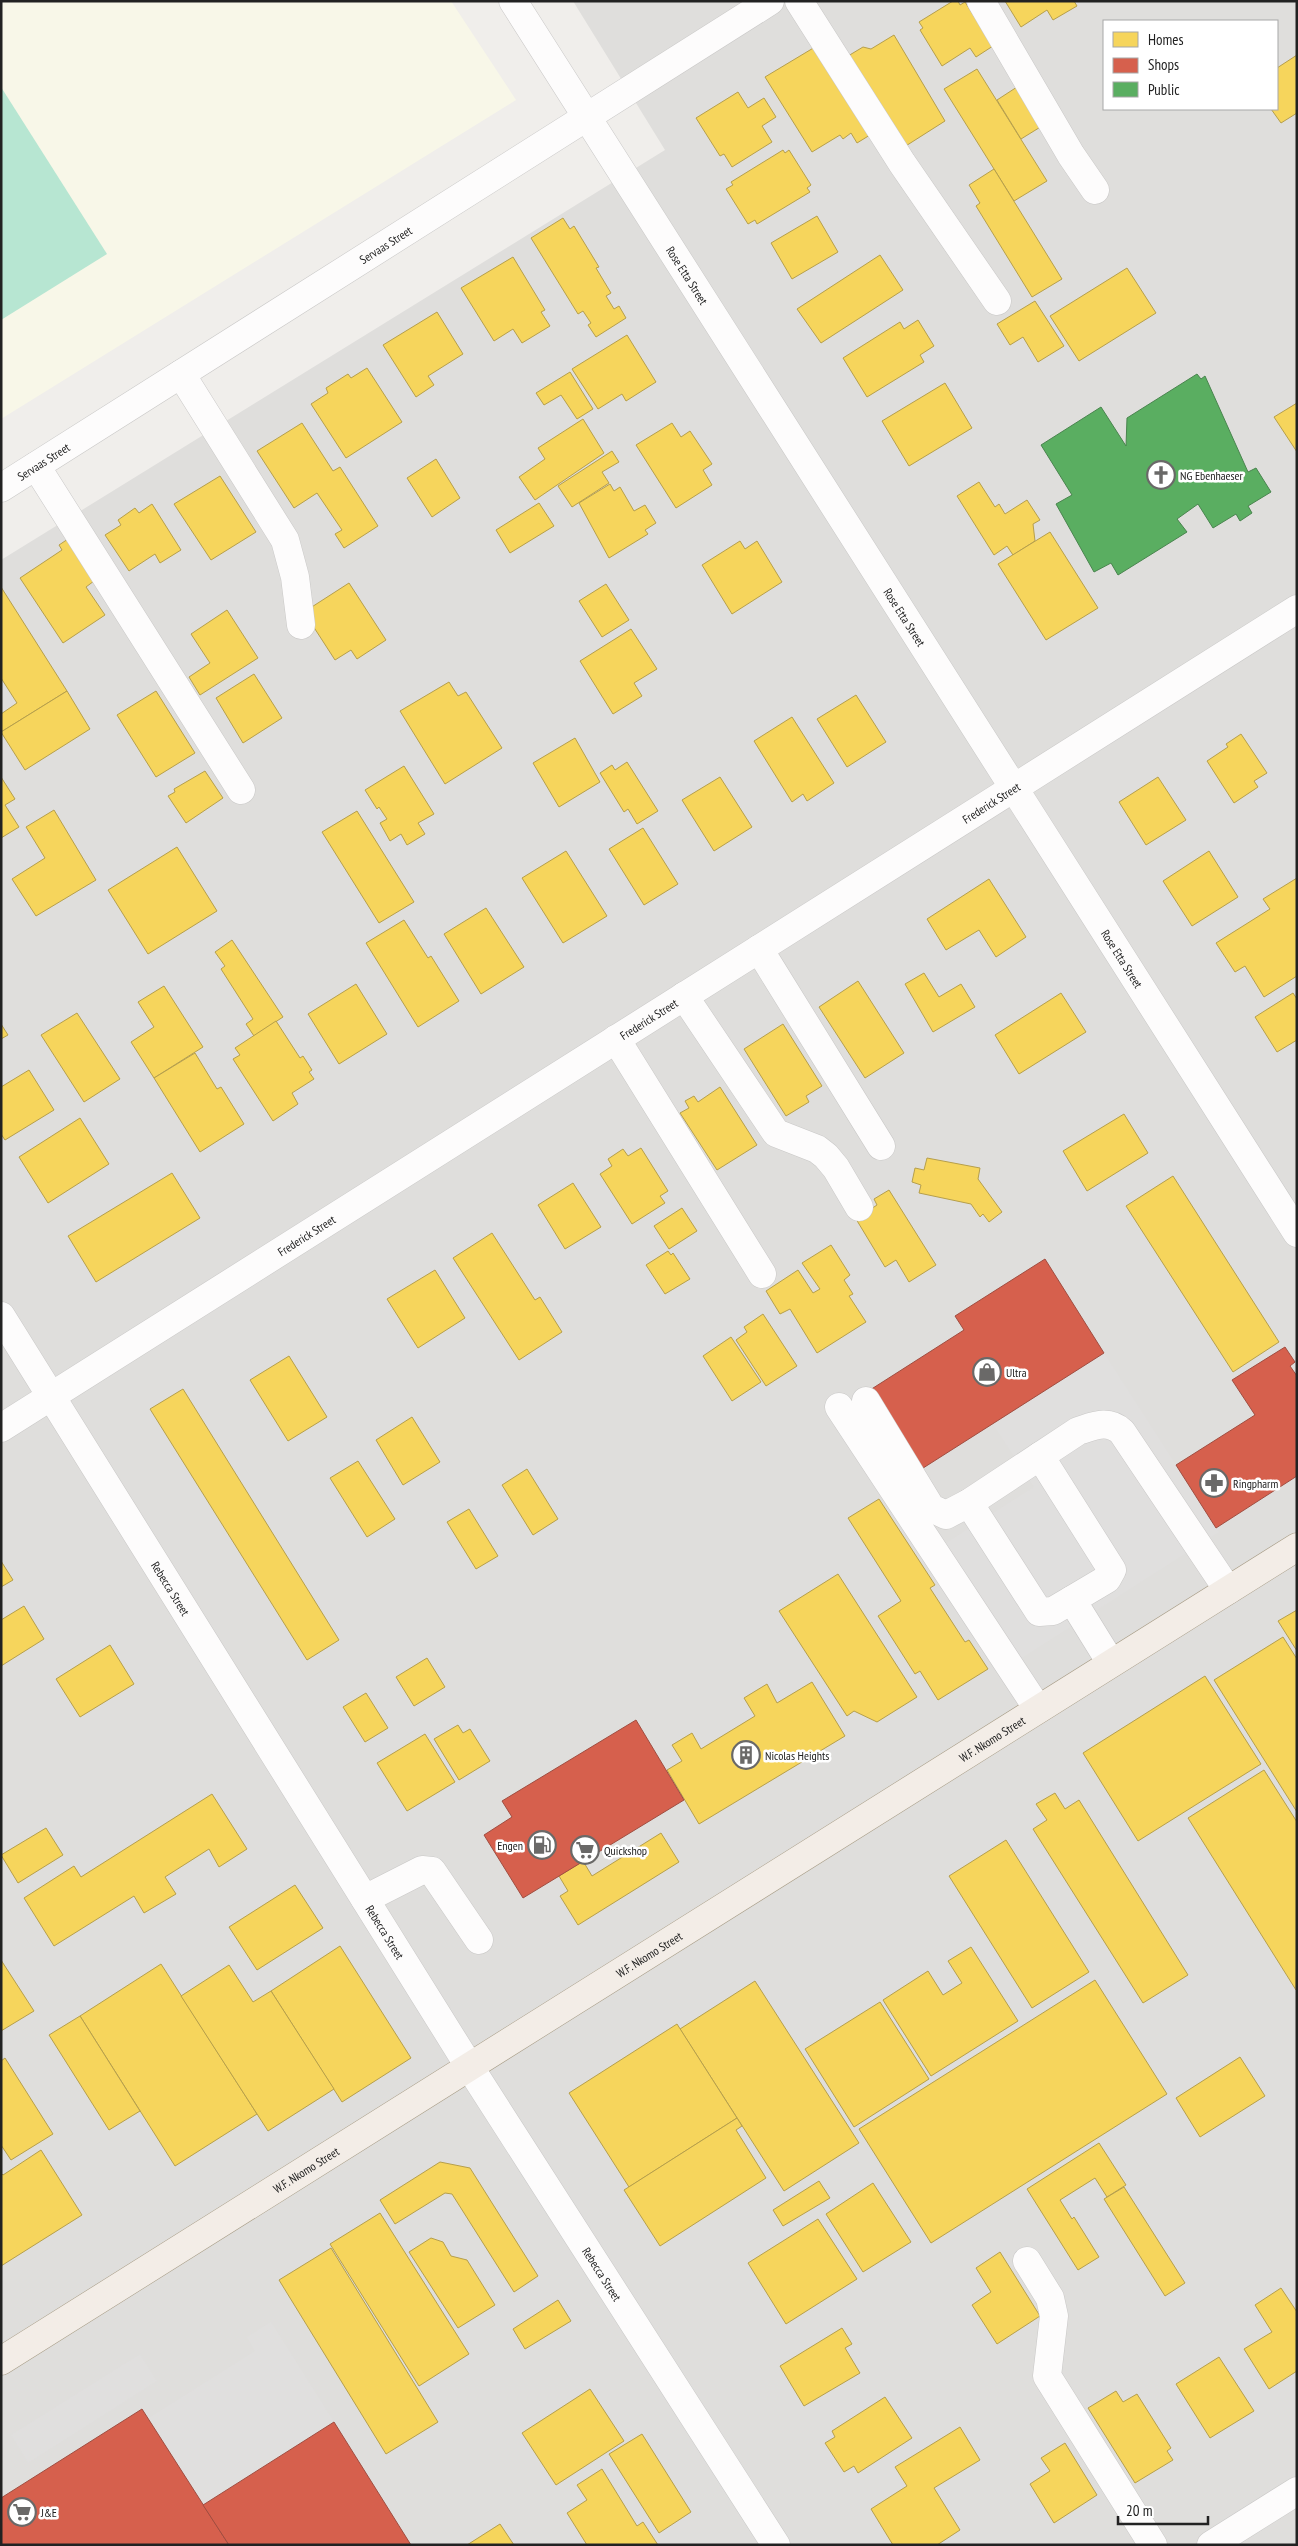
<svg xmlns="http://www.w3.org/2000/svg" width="1298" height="2546" font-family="'PT Sans Narrow',sans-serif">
  <rect width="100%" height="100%" fill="#f0eeeb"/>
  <path fill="#dfdedc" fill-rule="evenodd" d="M573 1H1297V2545H1V560L665 150ZM1104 21H1277V109H1104Z"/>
  <polygon fill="#f8f7e8" points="1,1 451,1 516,100 1,419"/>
  <polygon fill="#b7e6d2" points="1,87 107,254 1,320"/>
  <g fill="#e0dfde">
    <polygon points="1104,1353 1219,1532 1017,1661 943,1545 1034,1487 993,1424"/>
    <polygon points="271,2322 334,2422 203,2505 149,2418 255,2351 247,2337"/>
    <polygon points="140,2354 157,2381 28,2463 11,2435"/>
  </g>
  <g fill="#f6d55c" stroke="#b69f4b">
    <polygon points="953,1 958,1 960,5 965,2 993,46 976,57 970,48 942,66 920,30 923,28 919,22"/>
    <polygon points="1005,1 1074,1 1077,6 1053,20 1047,10 1021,27"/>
    <polygon points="894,35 945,121 901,149 848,56 863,47 871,49"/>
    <polygon points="815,47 870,135 857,143 851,133 843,139 840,135 812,152 765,77"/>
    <polygon points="1297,55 1297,113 1281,123 1271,109 1277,109 1277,68"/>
    <polygon points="977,69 1047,181 1014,201 944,89"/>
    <polygon points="1017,87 1042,126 1021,139 997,100"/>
    <polygon points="738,92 748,108 764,98 776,117 762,126 772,142 732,167 724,154 720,156 696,118"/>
    <polygon points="783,150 785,153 789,150 811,185 807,188 810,192 757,224 755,220 748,224 726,189 733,185 731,182"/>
    <polygon points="994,169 1062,279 1032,297 976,206 980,203 969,185"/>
    <polygon points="817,216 838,252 792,279 771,243"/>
    <polygon points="563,218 570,229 574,226 599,267 596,268 611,293 606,296 614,309 619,306 626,318 596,337 588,325 591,323 583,311 578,314 531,238"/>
    <polygon points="880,255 903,290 821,343 797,309"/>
    <polygon points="513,257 545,310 541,312 550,326 522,343 513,329 494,341 461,288"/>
    <polygon points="1127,268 1156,313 1079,361 1050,316"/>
    <polygon points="1035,301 1064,346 1038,362 1023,337 1010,345 997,324"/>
    <polygon points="437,312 463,354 428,376 434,385 416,397 383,345"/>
    <polygon points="918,320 934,346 920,355 924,362 867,397 843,358 900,322 904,329"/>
    <polygon points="627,335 656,382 626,401 622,394 598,409 572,369"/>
    <polygon points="367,368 402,422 346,458 311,404 328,393 326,388 348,374 351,378"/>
    <polygon points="570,372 593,409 577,419 561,395 544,405 536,393"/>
    <polygon points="945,383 972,428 909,466 882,421"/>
    <polygon points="1297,403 1297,452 1274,417"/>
    <polygon points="583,419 604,453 535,500 519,477 545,459 538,448"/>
    <polygon points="302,423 333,471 340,467 378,526 344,548 335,534 342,530 317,493 294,508 257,451"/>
    <polygon points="672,423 681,437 690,431 712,464 703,470 712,485 676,508 636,445"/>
    <polygon points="612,451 619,462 602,472 609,483 572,507 558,486"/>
    <polygon points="436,459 460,498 432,517 407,478"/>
    <polygon points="220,476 256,532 211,560 174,504"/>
    <polygon points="979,482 995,507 999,504 1005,514 1027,500 1040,520 1033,524 1035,541 1013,555 1007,546 994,555 957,496"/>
    <polygon points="610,484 614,491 620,487 634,511 645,505 656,523 645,530 648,534 609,558 579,503"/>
    <polygon points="539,503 554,526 510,553 496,530"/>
    <polygon points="152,504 181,550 160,563 155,554 129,571 105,535 121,525 118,520 135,508 139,513"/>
    <polygon points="1050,532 1098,608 1046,640 998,564"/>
    <polygon points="71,537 98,578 86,587 105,615 63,643 20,578 62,550 59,545"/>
    <polygon points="740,541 745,549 757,541 782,582 732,614 702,565"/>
    <polygon points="349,583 386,640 357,659 351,650 335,660 304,612"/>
    <polygon points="606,584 629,620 602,637 579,601"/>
    <polygon points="1,587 67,691 1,732 1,714 17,703 1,678"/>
    <polygon points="227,610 258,658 200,695 189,677 210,663 191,634"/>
    <polygon points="631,629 657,669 634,683 642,696 613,714 580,661"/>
    <polygon points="254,674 282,718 243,743 216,698"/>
    <polygon points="449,682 458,696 466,692 502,748 445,784 400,711"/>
    <polygon points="67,691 90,729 25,770 1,732"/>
    <polygon points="156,691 195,753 156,777 117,715"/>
    <polygon points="856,695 886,742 847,767 817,719"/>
    <polygon points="792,717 834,783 807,801 803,794 792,802 754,741"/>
    <polygon points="1241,734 1267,773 1254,781 1258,787 1234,803 1207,761 1228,747 1226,744"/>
    <polygon points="575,738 600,782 559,807 533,763"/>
    <polygon points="627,762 658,811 637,824 628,809 624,812 600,773 612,765 615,770"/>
    <polygon points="404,766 434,814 418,823 425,834 407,845 401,834 390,841 380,823 387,819 379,807 377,809 365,790"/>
    <polygon points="205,771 223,798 186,823 168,796 175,792 174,789"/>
    <polygon points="1,777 15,799 5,805 19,827 1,838"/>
    <polygon points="720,777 752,827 714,851 682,800"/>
    <polygon points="1158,777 1186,820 1146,845 1119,802"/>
    <polygon points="54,810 96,880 36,916 12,879 45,858 26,827"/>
    <polygon points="357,811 414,902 379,923 322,832"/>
    <polygon points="643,828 678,884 644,905 609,849"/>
    <polygon points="177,847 217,911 148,954 108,890"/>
    <polygon points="566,851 607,916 563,943 522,878"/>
    <polygon points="1209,851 1238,897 1192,926 1163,881"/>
    <polygon points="1297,878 1297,976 1264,997 1245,966 1235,972 1216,943 1270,909 1263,899"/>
    <polygon points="989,879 1026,937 996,957 979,930 946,950 927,919"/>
    <polygon points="486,908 524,967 481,994 444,934"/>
    <polygon points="404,920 428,958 431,956 459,1001 418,1027 366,943"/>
    <polygon points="232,940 283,1017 254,1036 246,1024 253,1019 221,969 225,966 215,952"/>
    <polygon points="924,973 939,997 961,984 975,1007 933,1032 905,984"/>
    <polygon points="858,981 904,1053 865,1078 819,1007"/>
    <polygon points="356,984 387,1034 339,1064 308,1014"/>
    <polygon points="164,986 203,1047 154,1078 131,1042 154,1027 138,1002"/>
    <polygon points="1061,993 1086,1032 1019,1074 995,1035"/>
    <polygon points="1293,993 1297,999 1297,1040 1277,1052 1255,1017"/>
    <polygon points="77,1013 120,1079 84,1102 41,1035"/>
    <polygon points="276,1021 300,1058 303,1056 312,1070 309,1072 314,1079 292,1093 298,1104 273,1121 233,1059 240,1055 235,1048"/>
    <polygon points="1,1024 8,1035 1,1039"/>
    <polygon points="783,1024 822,1086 806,1096 809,1102 786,1116 744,1049"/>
    <polygon points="195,1053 217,1089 221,1087 244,1124 200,1152 154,1078"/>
    <polygon points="29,1070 54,1110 5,1140 1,1134 1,1087"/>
    <polygon points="720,1087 757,1145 717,1170 680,1113 689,1108 685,1101 694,1096 698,1102"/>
    <polygon points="1124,1114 1148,1153 1087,1191 1063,1151"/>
    <polygon points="80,1118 109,1164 48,1203 19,1157"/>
    <polygon points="641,1148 668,1191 660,1196 665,1203 632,1224 600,1174 612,1166 608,1159 623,1149 628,1156"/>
    <polygon points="927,1158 980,1168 978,1179 1002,1212 989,1222 983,1214 980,1217 971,1204 919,1193 921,1185 912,1182 915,1168 924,1170"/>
    <polygon points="172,1173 200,1218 96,1282 68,1236"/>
    <polygon points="1173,1176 1279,1342 1233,1372 1126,1206"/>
    <polygon points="573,1183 601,1227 565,1249 538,1205"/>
    <polygon points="889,1190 936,1265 909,1282 896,1260 885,1267 856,1219 877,1205 874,1199"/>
    <polygon points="682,1208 697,1231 669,1249 654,1226"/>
    <polygon points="492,1233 535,1300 540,1297 562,1332 519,1360 453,1258"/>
    <polygon points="831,1245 850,1275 844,1280 853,1294 849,1296 866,1322 817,1353 790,1309 780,1314 766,1291 798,1270 813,1293 820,1289 802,1263"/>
    <polygon points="668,1251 671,1255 673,1253 690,1279 665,1294 646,1265"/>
    <polygon points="435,1270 465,1318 418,1348 387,1299"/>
    <polygon points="763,1314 797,1366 766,1386 736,1340 747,1332 744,1327"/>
    <polygon points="731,1337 761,1382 732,1401 703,1356"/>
    <polygon points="289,1356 327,1417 288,1441 250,1380"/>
    <polygon points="183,1389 339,1640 307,1660 150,1409"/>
    <polygon points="412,1417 440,1462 403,1485 376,1440"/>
    <polygon points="358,1461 395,1519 367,1537 330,1478"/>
    <polygon points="527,1469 558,1519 533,1535 502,1485"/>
    <polygon points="879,1499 935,1585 930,1588 965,1642 969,1640 988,1669 938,1700 920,1671 915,1674 878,1616 901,1601 848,1518"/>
    <polygon points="469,1509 498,1556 476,1569 447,1522"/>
    <polygon points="1,1561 13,1580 1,1587"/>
    <polygon points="838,1574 917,1697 877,1722 854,1711 847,1716 779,1611"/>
    <polygon points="24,1606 44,1639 1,1666 1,1620"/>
    <polygon points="1297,1610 1297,1651 1278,1621"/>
    <polygon points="1283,1637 1297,1659 1297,1812 1214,1680"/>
    <polygon points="110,1645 134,1684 80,1717 56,1679"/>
    <polygon points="427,1658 445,1687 414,1706 396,1677"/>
    <polygon points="1205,1676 1261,1764 1138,1841 1083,1753"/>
    <polygon points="812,1682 845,1736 699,1824 667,1770 682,1761 672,1745 692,1733 701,1749 755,1716 744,1698 767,1684 777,1703"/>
    <polygon points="366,1693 388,1728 365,1742 343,1707"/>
    <polygon points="458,1725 463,1733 470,1729 490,1761 459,1780 434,1739"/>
    <polygon points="425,1734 455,1782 407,1811 377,1763"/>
    <polygon points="1264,1770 1297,1822 1296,1990 1188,1818"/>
    <polygon points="1055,1793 1065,1809 1079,1800 1188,1975 1143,2003 1033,1829 1047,1820 1036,1804"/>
    <polygon points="212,1794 247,1849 219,1867 209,1849 165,1877 176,1894 144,1913 134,1896 54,1946 24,1898 74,1866 81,1877"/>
    <polygon points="46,1828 63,1855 18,1883 1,1855"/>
    <polygon points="661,1833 679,1862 578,1925 560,1896 568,1891 559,1876 583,1861 592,1876"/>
    <polygon points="1006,1840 1089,1972 1032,2008 949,1876"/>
    <polygon points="295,1885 323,1928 257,1970 229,1927"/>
    <polygon points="340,1946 411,2058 342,2102 271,1991"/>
    <polygon points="971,1947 1018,2021 931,2076 883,2000 928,1971 943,1995 962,1983 948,1961"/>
    <polygon points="1,1960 34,2011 1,2031"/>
    <polygon points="161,1964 257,2114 175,2166 80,2016"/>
    <polygon points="229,1965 253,2002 271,1991 334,2089 268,2131 181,1996"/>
    <polygon points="1095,1980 1167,2094 931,2243 859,2129"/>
    <polygon points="755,1981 859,2143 784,2191 680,2029"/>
    <polygon points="880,2002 929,2079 854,2127 805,2049"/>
    <polygon points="80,2016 140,2111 109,2130 49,2035"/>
    <polygon points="677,2024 737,2118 629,2187 569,2093"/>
    <polygon points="1240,2057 1265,2096 1200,2137 1176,2098"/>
    <polygon points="5,2058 53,2134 11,2160 1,2145 1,2061"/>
    <polygon points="737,2118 742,2126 736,2130 766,2178 660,2246 624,2190"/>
    <polygon points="1099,2143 1126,2185 1107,2197 1095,2178 1060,2200 1072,2219 1074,2217 1099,2257 1078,2270 1027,2189"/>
    <polygon points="41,2150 82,2215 1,2266 1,2173 3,2175"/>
    <polygon points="440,2162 470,2168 538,2276 514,2292 452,2194 445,2193 395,2224 380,2200"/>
    <polygon points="819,2181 830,2198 783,2226 773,2210"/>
    <polygon points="873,2183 911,2242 863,2272 826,2214"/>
    <polygon points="1124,2187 1185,2283 1165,2296 1104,2199"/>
    <polygon points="380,2213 469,2354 419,2386 330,2244"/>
    <polygon points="818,2219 857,2279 786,2324 748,2263"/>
    <polygon points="431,2238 443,2242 451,2256 467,2260 495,2305 458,2328 409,2252"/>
    <polygon points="331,2248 438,2422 386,2454 279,2280"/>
    <polygon points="1000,2252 1040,2316 997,2344 972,2305 991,2292 976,2268"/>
    <polygon points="1281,2288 1297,2312 1297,2371 1269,2389 1244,2349 1272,2332 1255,2305"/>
    <polygon points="558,2300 571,2321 525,2349 513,2329"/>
    <polygon points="842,2328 852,2344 845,2348 860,2373 804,2406 780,2366"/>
    <polygon points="1219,2357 1254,2411 1210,2438 1176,2384"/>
    <polygon points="590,2389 624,2441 556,2485 522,2433"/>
    <polygon points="1116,2391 1123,2402 1137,2394 1171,2448 1167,2451 1173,2460 1135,2483 1088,2408"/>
    <polygon points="885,2397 912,2438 858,2473 854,2466 844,2472 825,2443 835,2437 832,2431"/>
    <polygon points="960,2427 980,2460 934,2488 960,2530 937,2545 893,2545 871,2509 907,2486 895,2467"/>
    <polygon points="642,2434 691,2512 659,2533 609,2454"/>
    <polygon points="1065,2443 1097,2495 1054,2523 1030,2484 1050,2471 1041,2458"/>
    <polygon points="602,2469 637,2526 643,2522 658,2545 587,2545 567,2513 587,2500 577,2485"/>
    <polygon points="500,2524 514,2545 467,2545"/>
  </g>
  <g fill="#d6604d" stroke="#a04d40">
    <polygon points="1045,1259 1104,1353 920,1470 870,1390 964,1330 955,1316"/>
    <polygon points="1285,1347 1295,1362 1290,1366 1297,1376 1297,1476 1216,1528 1176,1465 1255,1415 1232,1380"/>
    <polygon points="636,1720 684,1800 523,1898 484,1835 512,1817 502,1801"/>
    <polygon points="142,2409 229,2545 1,2545 1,2498"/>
    <polygon points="334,2422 411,2545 229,2545 203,2505"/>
  </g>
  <polygon fill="#5aae61" stroke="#49844e" points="1197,374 1201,379 1205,376 1248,472 1256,468 1271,492 1248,506 1252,513 1240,521 1236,514 1213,528 1198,504 1177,519 1187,532 1118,575 1111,563 1094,572 1056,504 1072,495 1041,445 1101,407 1126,446 1127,418"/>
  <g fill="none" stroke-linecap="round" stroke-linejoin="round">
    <defs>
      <g id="minor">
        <path id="s1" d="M513 1 1297 1233"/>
        <polyline points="799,1 902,163 997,301"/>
        <polyline points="981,1 1071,155 1095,190"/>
        <polyline points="181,374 285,540 295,577 301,625"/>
        <polyline points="36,466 241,790"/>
        <path id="s2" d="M1 488 770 1"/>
        <polyline points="759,949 881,1146"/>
        <polyline points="684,996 776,1133 817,1149 826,1156 836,1168 859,1207"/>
        <polyline points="616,1039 762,1274"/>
        <path id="s3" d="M1 1316 469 2066 776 2545"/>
        <path d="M866 1401 931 1508 946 1515 969 1503 1078 1431C1094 1426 1108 1419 1122 1432L1228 1590"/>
        <polyline points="839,1407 1038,1709"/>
        <path id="s4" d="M1 1428 1297 609"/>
        <polyline points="969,1503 1039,1612 1053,1611 1107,1579 1112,1570 1040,1456"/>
        <polyline points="1072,1600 1111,1663"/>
        <polyline points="365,1899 422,1870 432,1871 479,1940"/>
        <polyline points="1027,2261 1050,2298 1054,2316 1047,2376 1153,2545"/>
        <polyline points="1211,2545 1297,2491"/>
      </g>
      <g id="major">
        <path id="s5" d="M1 2361 1297 1547"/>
      </g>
    </defs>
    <use href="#minor" stroke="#c9c8c7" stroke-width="29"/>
    <use href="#major" stroke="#a79c86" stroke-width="29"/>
    <use href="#minor" stroke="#fdfcfc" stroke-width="28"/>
    <use href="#major" stroke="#f3ede7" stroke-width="28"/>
  </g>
  <defs>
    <symbol id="church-ring" viewBox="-11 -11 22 22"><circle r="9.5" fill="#fff" stroke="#6a6968" stroke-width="1.5"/><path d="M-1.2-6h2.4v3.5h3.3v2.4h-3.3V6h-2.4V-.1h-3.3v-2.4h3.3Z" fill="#6a6968"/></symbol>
    <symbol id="shop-ring" viewBox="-11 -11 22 22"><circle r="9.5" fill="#fff" stroke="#6a6968" stroke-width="1.5"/><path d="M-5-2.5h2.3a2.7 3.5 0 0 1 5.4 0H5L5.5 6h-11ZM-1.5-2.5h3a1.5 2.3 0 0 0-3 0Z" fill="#6a6968"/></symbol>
    <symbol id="pharmacy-ring" viewBox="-11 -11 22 22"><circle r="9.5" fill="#fff" stroke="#6a6968" stroke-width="1.5"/><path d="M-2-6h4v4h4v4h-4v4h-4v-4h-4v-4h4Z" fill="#6a6968"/></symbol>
    <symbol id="building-ring" viewBox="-11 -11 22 22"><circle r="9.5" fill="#fff" stroke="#6a6968" stroke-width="1.5"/><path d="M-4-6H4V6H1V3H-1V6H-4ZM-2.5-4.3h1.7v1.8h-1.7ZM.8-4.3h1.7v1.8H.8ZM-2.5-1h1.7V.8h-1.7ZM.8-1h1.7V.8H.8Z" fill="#6a6968"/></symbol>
    <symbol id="fuel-ring" viewBox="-11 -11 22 22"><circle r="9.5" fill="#fff" stroke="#6a6968" stroke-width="1.5"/><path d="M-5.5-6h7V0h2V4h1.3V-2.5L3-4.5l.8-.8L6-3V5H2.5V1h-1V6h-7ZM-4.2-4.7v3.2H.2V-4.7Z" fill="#6a6968"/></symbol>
    <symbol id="supermarket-ring" viewBox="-11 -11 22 22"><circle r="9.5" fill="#fff" stroke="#6a6968" stroke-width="1.5"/><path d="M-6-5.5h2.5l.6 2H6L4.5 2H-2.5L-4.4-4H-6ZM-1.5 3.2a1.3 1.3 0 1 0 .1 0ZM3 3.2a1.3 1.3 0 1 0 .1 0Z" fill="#6a6968"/></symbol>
  </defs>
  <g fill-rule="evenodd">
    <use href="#church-ring" x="1145" y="459" width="32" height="32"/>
    <use href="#shop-ring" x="971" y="1356" width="32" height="32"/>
    <use href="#pharmacy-ring" x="1198" y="1467" width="32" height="32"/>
    <use href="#building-ring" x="730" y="1739" width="32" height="32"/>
    <use href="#fuel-ring" x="526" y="1829" width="32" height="32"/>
    <use href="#supermarket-ring" x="569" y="1834" width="32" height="32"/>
    <use href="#supermarket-ring" x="6" y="2496" width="32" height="32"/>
  </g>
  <g text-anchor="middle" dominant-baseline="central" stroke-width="5" stroke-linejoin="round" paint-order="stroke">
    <g font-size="12" fill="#222" stroke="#fff">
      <text stroke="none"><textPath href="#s2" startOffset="455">Servaas Street</textPath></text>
      <text stroke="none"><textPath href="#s1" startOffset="325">Rose Etta Street</textPath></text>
      <text stroke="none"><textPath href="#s2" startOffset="50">Servaas Street</textPath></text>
      <text stroke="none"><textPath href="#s1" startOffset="730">Rose Etta Street</textPath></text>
      <text stroke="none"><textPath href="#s4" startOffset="1171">Frederick Street</textPath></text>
      <text stroke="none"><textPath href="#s1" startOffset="1135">Rose Etta Street</textPath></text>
      <text stroke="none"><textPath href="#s4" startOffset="766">Frederick Street</textPath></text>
      <text stroke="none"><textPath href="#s4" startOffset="361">Frederick Street</textPath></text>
      <text stroke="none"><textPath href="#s3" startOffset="321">Rebecca Street</textPath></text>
      <text stroke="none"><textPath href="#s5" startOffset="1170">W.F. Nkomo Street</textPath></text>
      <text stroke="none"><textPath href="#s3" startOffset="726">Rebecca Street</textPath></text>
      <text stroke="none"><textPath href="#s5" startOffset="765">W.F. Nkomo Street</textPath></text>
      <text stroke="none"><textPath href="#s5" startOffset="360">W.F. Nkomo Street</textPath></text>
      <text stroke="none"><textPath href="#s3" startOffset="1131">Rebecca Street</textPath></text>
    </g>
    <g font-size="12" fill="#222" stroke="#fff" text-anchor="start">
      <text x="1180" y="475">NG Ebenhaeser</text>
      <text x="1006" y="1372">Ultra</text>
      <text x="1233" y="1483">Ringpharm</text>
      <text x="765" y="1755">Nicolas Heights</text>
      <text x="523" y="1845" text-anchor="end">Engen</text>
      <text x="604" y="1850">Quickshop</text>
      <text x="41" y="2512">J&amp;E</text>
    </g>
  </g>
  <rect width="1298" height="2546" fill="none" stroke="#222222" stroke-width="5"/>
  <rect x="1103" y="20" width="175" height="90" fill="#ffffff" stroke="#a7a7a7"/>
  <rect x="1113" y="32" width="25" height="15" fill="#f6d55c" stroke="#a7a7a7"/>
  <text x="1148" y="45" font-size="15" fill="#222222">Homes</text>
  <rect x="1113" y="58" width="25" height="15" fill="#d6604d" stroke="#a7a7a7"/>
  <text x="1148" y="70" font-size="15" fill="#222222">Shops</text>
  <rect x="1113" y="82" width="25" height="15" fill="#5aae61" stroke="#a7a7a7"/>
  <text x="1148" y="95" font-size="15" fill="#222222">Public</text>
  <path d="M1118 2516v8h90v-8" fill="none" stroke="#222222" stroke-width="2.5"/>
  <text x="1126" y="2516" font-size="15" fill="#222222" stroke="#ffffff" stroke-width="4" paint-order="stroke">20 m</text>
</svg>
